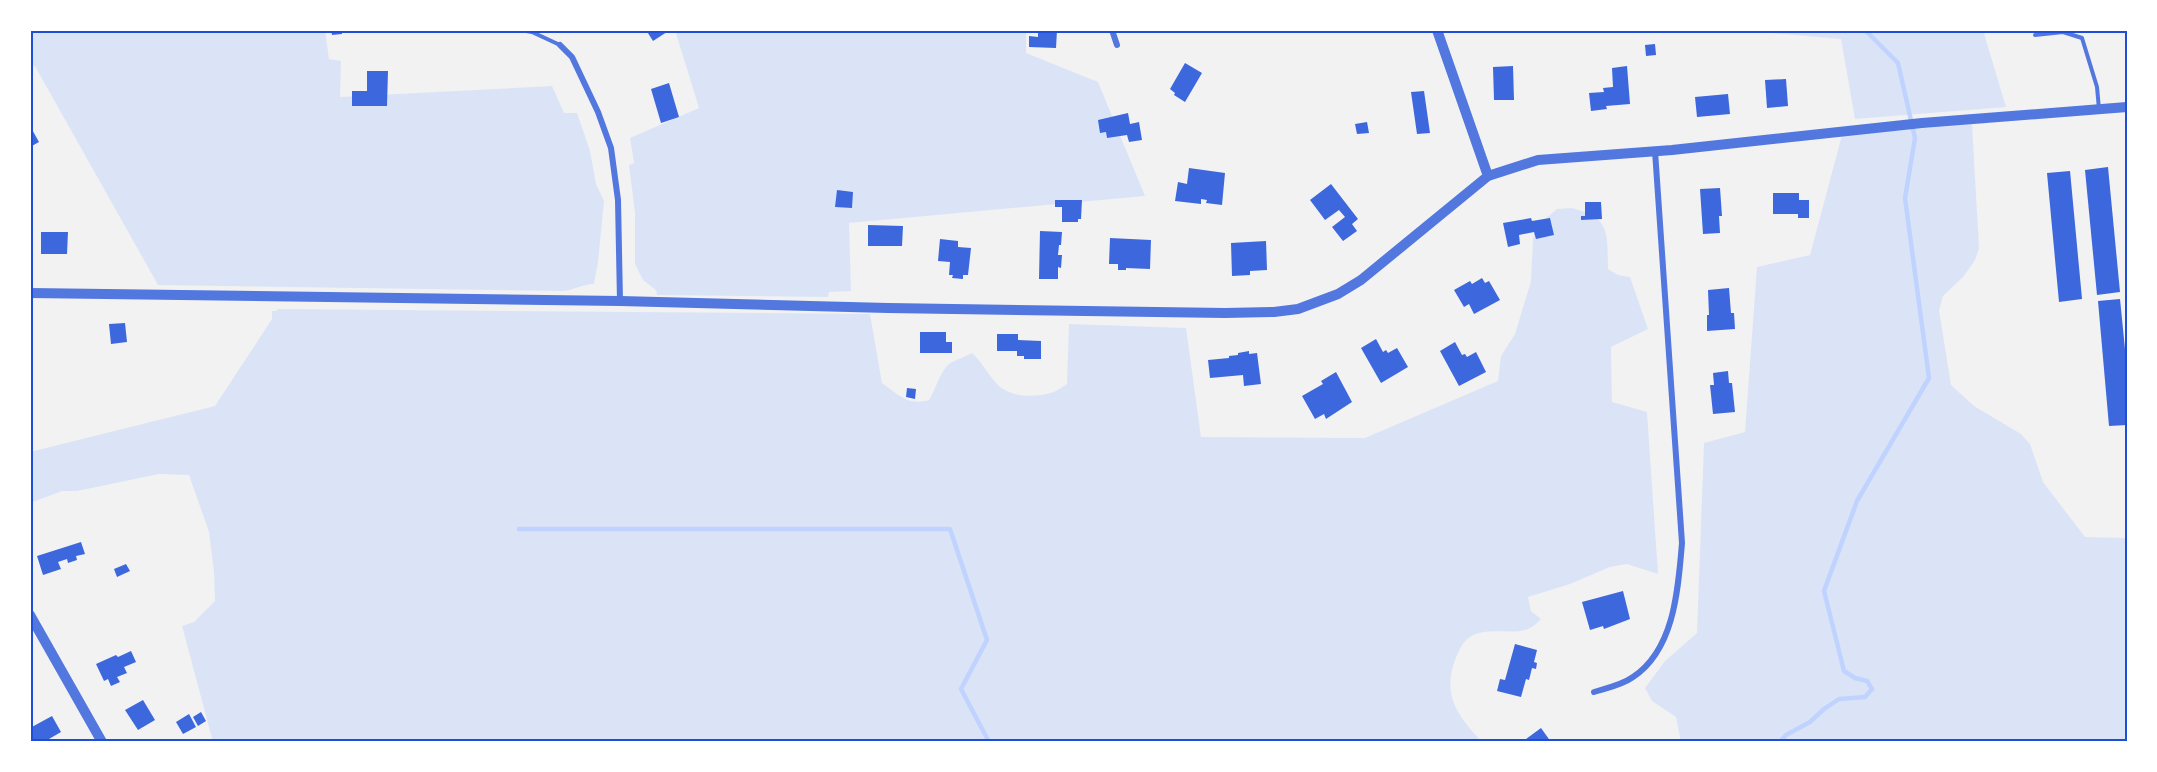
<svg xmlns="http://www.w3.org/2000/svg" width="2157" height="772" font-family="'Space Grotesk',sans-serif">
  <rect width="100%" height="100%" fill="#f2f2f2"/>
  <g fill="#dbe4f7">
    <path d="M30 30H325L329 59 341 61 340 97 552 86 564 113H577L590 151 596 184 604 201 598 262 594 284C583 284 574 290 563 291L158 285 36 68 30 61Z"/>
    <polygon points="675,30 1026,30 1026,53 1098,82 1145,196 849,223 851,291 829,292 828,297 657,295 656,290 643,280 635,264 635,213 629,165 634,163 630,138 699,108"/>
    <polygon points="1738,30 1983,30 2006,107 1855,119 1841,39"/>
    <polygon points="1972,124 1979,248 1975,260 1964,276 1943,296 1939,310 1951,385 1974,406 2021,434 2030,444 2043,482 2085,537 2127,538 2127,742 1681,742 1676,717 1652,701 1645,688 1665,661 1697,633 1704,443 1745,432 1757,267 1810,255 1842,135"/>
    <path d="M1572 208C1611 218 1607 232 1608 269L1618 275 1630 277 1648 329 1611 347 1612 402 1647 412 1658 574 1627 564 1610 567 1570 584 1528 597 1531 611 1541 619C1538 622 1534 626 1530 628 1516 636 1486 626 1470 637 1462 642 1459 651 1455 660 1442 696 1458 716 1482 742H213L182 626 194 622 215 601 214 572 209 532 189 475 159 474 77 491H62L30 503V452L215 406 272 319V311H276L278 309 870 314 882 383C899 395 908 406 929 400 936 389 939 373 949 364 955 360 965 357 972 353 982 362 987 373 996 383 1008 397 1033 398 1050 393 1056 392 1062 387 1067 384L1069 324 1186 328 1201 437 1365 438 1498 381 1501 356 1515 334 1531 281 1533 239 1536 227 1557 209Z"/>
  </g>
  <g fill="none" stroke-linecap="round" stroke-linejoin="round">
    <g stroke="#bfd3fe" stroke-width="4.5">
      <polyline points="519,529 950,529 987,640 961,689 989,742"/>
      <polyline points="1780,742 1786,735 1810,722 1824,709 1839,699 1865,697 1872,689 1867,681 1855,678 1844,671 1824,591 1857,501 1929,378 1905,198 1915,138 1898,63 1865,30"/>
    </g>
  </g>
  <g fill="#3d67dc">
    <polygon points="331,30 342,30 342,34 332,35"/>
    <polygon points="646,30 670,30 653,41"/>
    <polygon points="1038,30 1057,30 1056,48 1029,47 1029,36 1038,37"/>
    <polygon points="1655,44 1656,55 1646,56 1645,45"/>
    <polygon points="1185,63 1202,73 1185,102 1174,95 1175,93 1170,89"/>
    <polygon points="1513,66 1514,100 1494,100 1493,67"/>
    <polygon points="1627,66 1630,104 1606,106 1607,109 1591,111 1589,93 1604,92 1603,88 1613,87 1612,68"/>
    <polygon points="367,71 388,71 387,106 352,106 352,91 367,91"/>
    <polygon points="1786,79 1788,106 1767,108 1765,80"/>
    <polygon points="669,83 679,117 661,123 651,89"/>
    <polygon points="1424,91 1430,133 1417,134 1411,92"/>
    <polygon points="1728,94 1730,114 1697,117 1695,97"/>
    <polygon points="1128,113 1130,124 1139,122 1142,140 1129,142 1127,135 1107,138 1106,132 1100,133 1098,120"/>
    <polygon points="1367,122 1369,133 1357,134 1355,124"/>
    <polygon points="30,126 39,142 30,147"/>
    <polygon points="2108,167 2120,292 2097,295 2085,170"/>
    <polygon points="1189,168 1225,173 1222,205 1206,203 1207,200 1201,199 1201,204 1175,201 1178,182 1187,184"/>
    <polygon points="2070,171 2082,299 2059,302 2047,173"/>
    <polygon points="1331,184 1358,219 1352,224 1357,231 1343,241 1332,227 1345,217 1339,210 1325,220 1310,200"/>
    <polygon points="1720,188 1722,216 1719,216 1720,233 1703,234 1700,189"/>
    <polygon points="837,190 853,192 852,208 835,207"/>
    <polygon points="1773,193 1799,193 1799,200 1809,200 1809,218 1798,218 1798,214 1773,214"/>
    <polygon points="1055,200 1082,200 1081,219 1078,219 1078,222 1062,222 1062,207 1055,207"/>
    <polygon points="1585,202 1601,202 1602,219 1581,220 1581,216 1585,216"/>
    <polygon points="1531,218 1532,221 1550,218 1554,235 1536,239 1534,232 1519,235 1520,244 1508,247 1503,223"/>
    <polygon points="868,225 903,226 902,246 868,246"/>
    <polygon points="1040,231 1062,232 1061,245 1059,245 1058,255 1062,255 1061,268 1058,267 1058,279 1039,279"/>
    <polygon points="41,232 68,232 67,254 41,254"/>
    <polygon points="1110,238 1151,240 1150,269 1126,268 1126,270 1118,270 1118,264 1109,264"/>
    <polygon points="940,239 958,241 958,247 971,248 968,275 963,275 963,279 952,278 953,275 949,275 950,262 938,261"/>
    <polygon points="1266,241 1267,270 1250,271 1250,275 1232,276 1231,243"/>
    <polygon points="1482,278 1485,283 1489,281 1500,300 1474,314 1469,304 1464,307 1454,290 1470,281 1472,284"/>
    <polygon points="1729,288 1731,313 1734,313 1735,329 1707,331 1707,315 1709,315 1708,290"/>
    <polygon points="2120,299 2127,369 2127,425 2109,426 2098,301"/>
    <polygon points="125,323 127,342 111,344 109,324"/>
    <polygon points="920,332 946,332 946,342 952,342 952,353 920,353"/>
    <polygon points="997,334 1018,334 1018,340 1041,341 1041,359 1024,359 1024,356 1017,356 1017,351 997,351"/>
    <polygon points="1376,339 1383,352 1386,350 1388,353 1397,348 1408,367 1381,383 1361,348"/>
    <polygon points="1455,342 1462,355 1465,354 1467,357 1476,352 1486,372 1459,386 1440,351"/>
    <polygon points="1249,351 1249,354 1257,353 1261,384 1244,386 1243,375 1210,378 1208,360 1229,358 1229,356 1238,355 1238,353"/>
    <polygon points="1728,371 1729,383 1732,383 1735,412 1713,414 1710,385 1714,385 1713,373"/>
    <polygon points="1336,372 1352,402 1326,419 1324,414 1315,419 1302,396 1323,384 1321,381"/>
    <polygon points="907,388 916,389 915,399 906,397"/>
    <polygon points="81,542 85,554 76,556 77,560 68,563 67,559 58,562 61,569 43,575 37,556"/>
    <polygon points="126,564 130,571 117,577 114,569"/>
    <polygon points="1623,591 1630,619 1604,629 1603,626 1590,630 1582,602"/>
    <polygon points="1515,644 1537,650 1534,662 1537,663 1536,669 1532,668 1529,680 1526,679 1521,697 1497,691 1500,679 1505,680"/>
    <polygon points="131,651 136,662 124,667 127,673 117,677 120,682 111,686 108,679 104,681 96,664 116,655 118,657"/>
    <polygon points="143,700 155,720 138,730 125,710"/>
    <polygon points="201,712 206,721 198,726 193,717"/>
    <polygon points="189,714 196,727 183,734 176,722"/>
    <polygon points="52,716 61,732 49,739 49,742 30,742 30,728"/>
    <polygon points="1541,728 1551,742 1522,742"/>
  </g>
  <g fill="none" stroke-linecap="round" stroke-linejoin="round">
    <g stroke="#5277de" stroke-width="4">
      <polyline points="521,30 532,32 560,45"/>
      <polyline points="2035,35 2063,32 2082,38 2097,87 2099,109"/>
    </g>
    <g stroke="#5277de" stroke-width="6">
      <polyline points="1112,30 1117,45"/>
      <polyline points="560,45 572,57 598,112 611,148 618,200 620,301"/>
      <path d="M1594 692C1607 688 1622 685 1633 677 1675 649 1678 588 1682 543L1655 151"/>
    </g>
    <g stroke="#5277de" stroke-width="10">
      <polyline points="1437,30 1488,176"/>
      <polyline points="30,293 620,301 888,308 1225,313 1274,312 1298,309 1338,294 1361,280 1488,176 1538,160 1672,150 1922,123 2127,107"/>
      <polyline points="30,615 102,742"/>
    </g>
  </g>
  <rect width="2157" height="772" fill="none" stroke="#ffffff" stroke-width="63"/>
  <rect x="32" y="32" width="2094" height="708" fill="none" stroke="#1d4ed8" stroke-width="2"/>
</svg>
